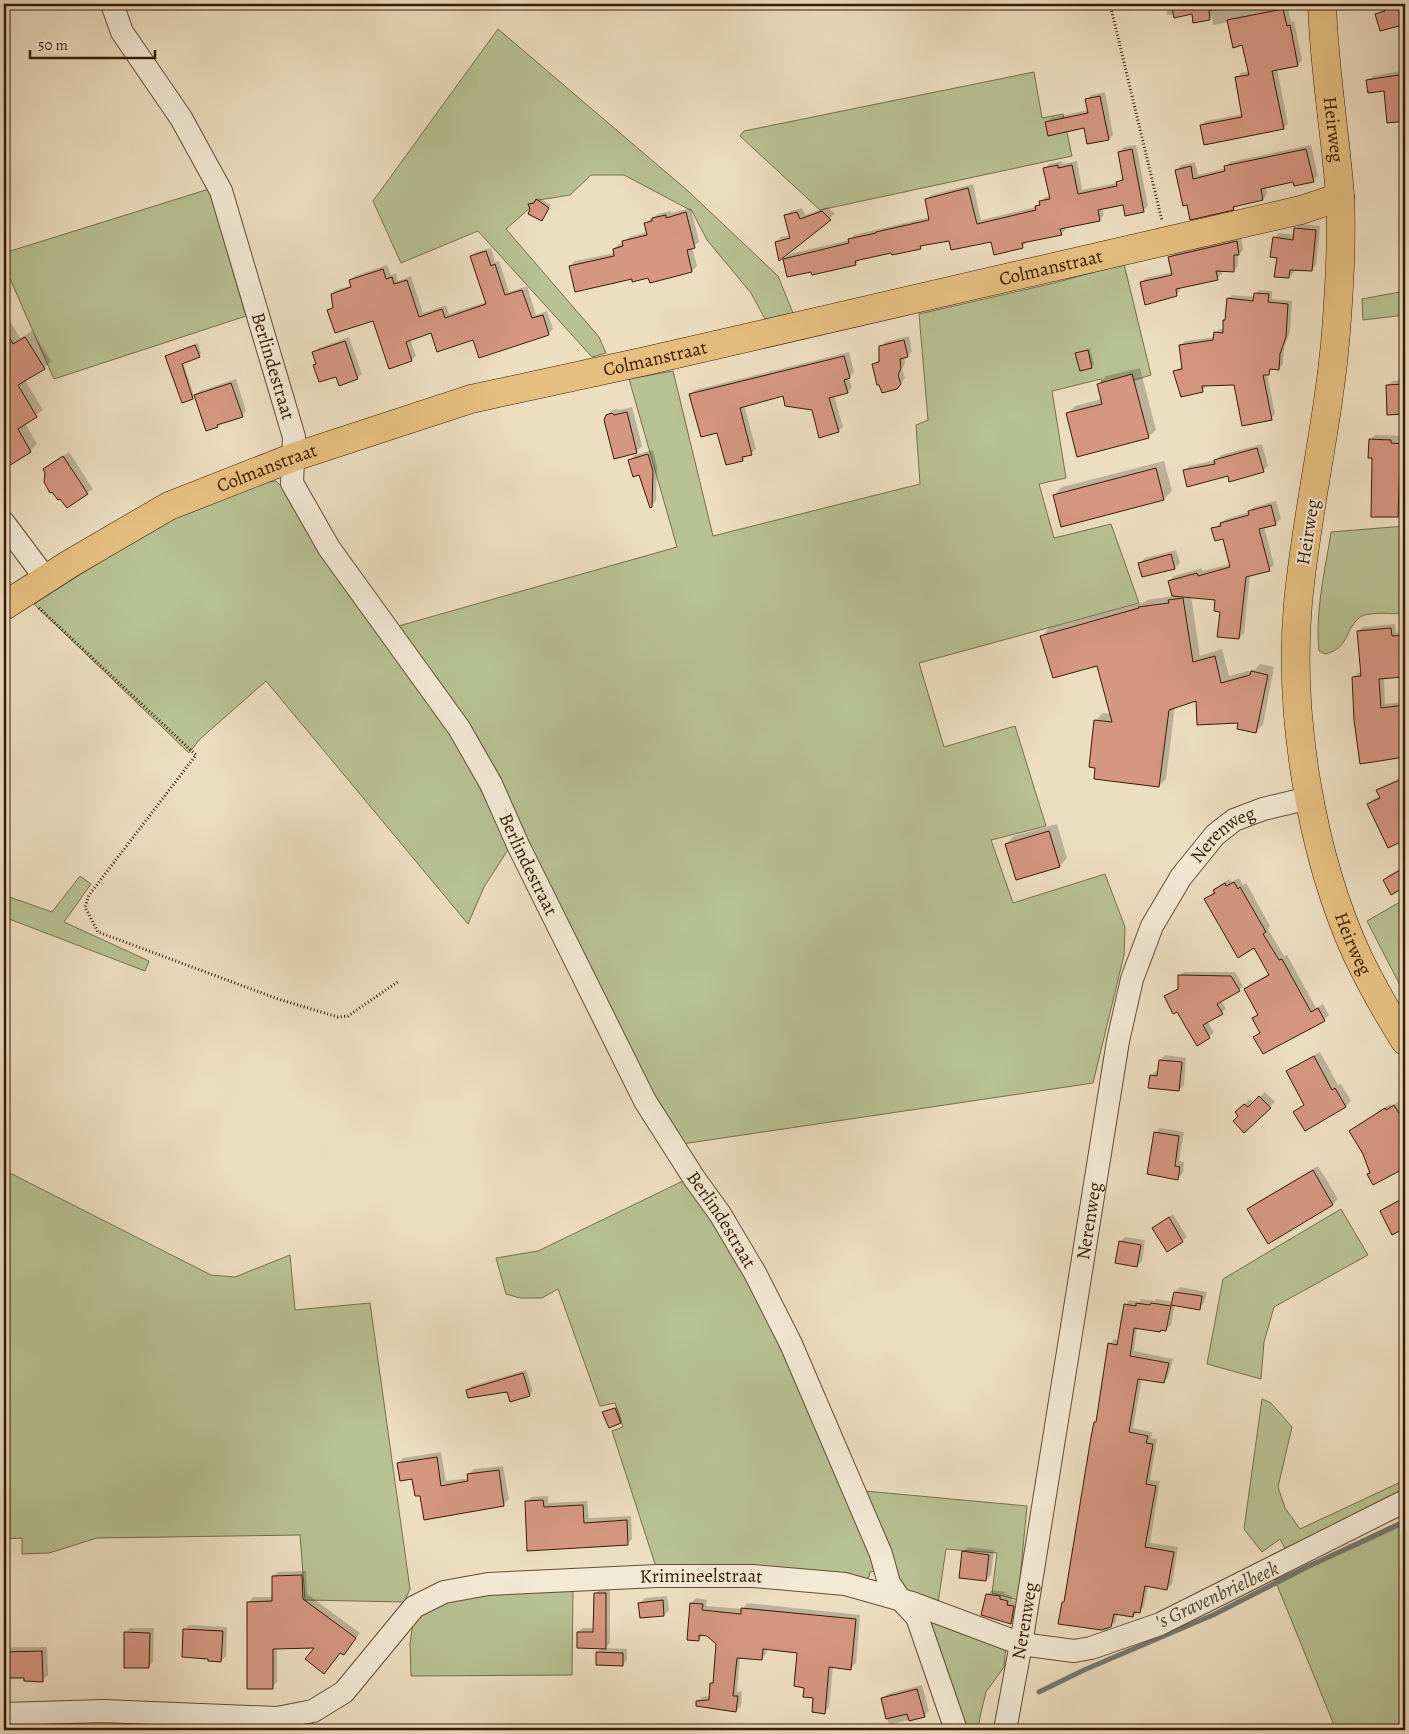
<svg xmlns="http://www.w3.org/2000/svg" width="1409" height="1734" font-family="Alegreya,serif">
  <rect width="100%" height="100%" fill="#eddec0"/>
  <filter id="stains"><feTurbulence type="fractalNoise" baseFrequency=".004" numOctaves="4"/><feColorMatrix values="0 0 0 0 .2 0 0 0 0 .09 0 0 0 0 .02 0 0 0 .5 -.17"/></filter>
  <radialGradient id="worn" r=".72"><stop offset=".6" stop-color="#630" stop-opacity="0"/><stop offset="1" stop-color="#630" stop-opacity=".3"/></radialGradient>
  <g fill="#b7c193" stroke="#786e4c">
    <polygon points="498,29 688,191 778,276 793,313 765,319 751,293 707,240 692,211 624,175 591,175 570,195 539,200 506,229 599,337 606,353 592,357 478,231 401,263 373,201"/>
    <polygon points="1034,72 1042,118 1063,114 1072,156 820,210 740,136 744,131"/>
    <polygon points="209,189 246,316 54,379 4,265 4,253"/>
    <polygon points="1124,264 1151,375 1105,389 1101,379 1052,391 1066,478 1039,484 1054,538 1111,524 1139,603 919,663 944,747 1015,726 1046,826 991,840 1013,903 1105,874 1125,927 1124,955 1093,1083 682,1144 657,1103 395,627 677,547 629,379 673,371 713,536 920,484 916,425 928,420 919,314 1054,283"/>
    <polygon points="1405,291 1405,315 1363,320 1362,299"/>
    <polygon points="276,481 284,489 461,749 509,848 484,887 468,924 266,681 200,739 189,753 34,604 147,532 190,511 267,482"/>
    <path d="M1405 526V614C1394 614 1366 611 1359 618 1343 632 1350 648 1325 654L1319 651C1315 611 1325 571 1331 532Z"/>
    <polygon points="80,876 91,884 64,922 149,961 145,971 4,917 4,895 52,912"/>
    <polygon points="1405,899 1405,995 1367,921"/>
    <polygon points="4,1170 211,1275 235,1277 290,1255 295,1310 370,1303 410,1589 404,1602 305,1600 300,1535 97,1538 49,1553 22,1554 22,1538 4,1539"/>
    <polygon points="685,1180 752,1281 879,1570 870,1572 869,1577 865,1579 656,1567 612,1431 623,1427 615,1403 600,1406 558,1289 542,1298 520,1298 506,1294 496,1258 538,1251"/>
    <polygon points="1341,1209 1368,1255 1274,1307 1264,1342 1261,1379 1207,1364 1223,1279"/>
    <polygon points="1262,1399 1271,1403 1292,1427 1278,1487 1285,1508 1300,1529 1405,1480 1405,1494 1287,1552 1280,1539 1262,1552 1244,1529"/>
    <polygon points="865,1491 1027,1506 1018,1600 992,1593 997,1553 946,1549 938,1603 901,1594"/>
    <polygon points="1405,1519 1405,1730 1336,1730 1275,1580"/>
    <polygon points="573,1588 572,1675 411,1676 410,1644 413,1622 423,1612 463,1595"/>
    <polygon points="919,1613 1006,1644 1004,1667 986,1692 980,1717 978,1730 961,1730"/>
  </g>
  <g fill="#0003">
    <polygon points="1165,4 1213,4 1214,9 1216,7 1232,4 1287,4 1291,22 1294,21 1302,60 1298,65 1277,69 1288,124 1283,128 1201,125 1206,121 1243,114 1236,78 1241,73 1249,71 1243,44 1229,22 1213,25 1212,16 1210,18 1193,13 1167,15"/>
    <polygon points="1382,4 1402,4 1405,15 1405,27 1404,22 1402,23 1377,14 1384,9"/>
    <polygon points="1405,70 1405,121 1394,123 1385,89 1368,81 1373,76"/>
    <polygon points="1105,92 1113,135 1109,139 1085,127 1047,123 1051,118 1088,110 1086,100 1091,95"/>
    <polygon points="1136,145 1148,206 1143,211 1124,203 1102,208 1104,215 1099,220 1065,226 1066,229 1061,234 1027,242 1022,247 992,240 950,240 924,244 920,248 892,251 860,259 855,264 812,270 784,259 789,254 850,240 854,235 930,217 926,200 931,195 973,184 981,220 1036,207 1045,197 1050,196 1045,168 1049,164 1062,161 1063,164 1077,161 1082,190 1117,183 1124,177 1119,152 1124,147"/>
    <polygon points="1311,145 1318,176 1313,180 1294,180 1266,187 1267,194 1263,199 1237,205 1233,208 1188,204 1177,170 1181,165 1195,162 1198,175 1226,168 1230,162"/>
    <polygon points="539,198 551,205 543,217 530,204"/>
    <polygon points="828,207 835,214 780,259 776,242 781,237 790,235 786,216 791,211 802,208 805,215"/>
    <polygon points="691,208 699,242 692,247 697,266 692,271 651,281 649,276 632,277 570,266 575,261 615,253 614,249 619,244 624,243 629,237 647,232 645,223 658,214 671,211 671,213"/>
    <polygon points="1300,224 1320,226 1316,265 1311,270 1294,269 1294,272 1289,277 1279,257 1274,238 1279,233 1295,235 1295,229"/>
    <polygon points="1241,237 1243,250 1238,255 1238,266 1234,270 1221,270 1222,274 1217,278 1180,287 1180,291 1176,295 1141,283 1146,278 1173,272 1169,257 1174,253"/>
    <polygon points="491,248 495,262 499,261 509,292 527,286 536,315 547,311 553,329 548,334 474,339 432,331 410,339 416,356 411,360 373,319 328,311 334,306 332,294 336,290 352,285 350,280 355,276 387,265 391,275 396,273 398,281 411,276 423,313 446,305 449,314 486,302 472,256 476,252"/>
    <polygon points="1259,290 1272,291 1272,299 1292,301 1290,332 1284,348 1283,364 1279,369 1273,368 1267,374 1275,414 1271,419 1235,383 1206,385 1202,391 1175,371 1183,366 1180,345 1185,341 1215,337 1215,333 1219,329 1224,329 1228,299 1232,295 1255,297 1255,294"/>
    <polygon points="4,311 20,338 32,331 51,361 44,368 25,380 43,410 25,423 37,444 30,451 4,468"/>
    <polygon points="909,336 912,352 905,357 905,363 902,369 905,378 897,388 880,383 874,364 880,359 881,347 885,342"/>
    <polygon points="349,337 362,374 357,378 336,376 317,363 314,353 319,348"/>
    <polygon points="198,343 201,354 183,362 194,396 192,398 166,356"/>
    <polygon points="1090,348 1094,365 1081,370 1076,354"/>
    <polygon points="849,352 854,372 849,378 852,388 847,392 834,396 843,427 838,431 813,409 784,394 744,405 756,449 742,460 718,431 690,394 695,390"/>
    <polygon points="1140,368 1156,430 1148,437 1067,414 1075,406 1102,399 1098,384 1106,376"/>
    <polygon points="236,379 246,411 242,415 221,423 217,426 195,395 200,391"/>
    <polygon points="1405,380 1405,413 1388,414 1387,386 1392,381"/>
    <polygon points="632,407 642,446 637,451 615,457 607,416 613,410 617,409 620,410"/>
    <polygon points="1375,435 1405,436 1403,511 1398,516 1373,457 1370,440"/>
    <polygon points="1262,444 1268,466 1263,471 1229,475 1184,471 1189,466 1216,460 1221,455"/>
    <polygon points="653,450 657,466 656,501 651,506 640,474 630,460 634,455"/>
    <polygon points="69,452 93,489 67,507 44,470"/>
    <polygon points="1164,461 1172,491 1164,499 1062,525 1054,495 1062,487"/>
    <polygon points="1276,501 1281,519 1276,523 1264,526 1274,565 1269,569 1250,575 1244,633 1239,638 1221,611 1217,599 1191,596 1200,656 1222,649 1229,676 1256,669 1260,664 1274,667 1263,725 1255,732 1240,722 1197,700 1175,706 1166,779 1159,786 1096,767 1095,721 1103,713 1111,714 1098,664 1042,636 1049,628 1145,602 1147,600 1173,596 1169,581 1174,576 1202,568 1202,571 1231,564 1224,537 1213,529 1226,519 1249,512 1254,507"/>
    <polygon points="1176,550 1180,563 1175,568 1140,563 1145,558"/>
    <polygon points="1395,624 1396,633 1405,632 1405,673 1402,676 1384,678 1385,704 1405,702 1405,756 1361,762 1354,677 1358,673 1362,672 1358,631 1363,627"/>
    <polygon points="1400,778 1405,789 1405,839 1389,846 1368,804 1373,799 1380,796 1378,791 1383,786"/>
    <polygon points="1057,824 1067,858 1060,866 1006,844 1014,836"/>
    <polygon points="1405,866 1405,885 1392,893 1384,880 1389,875"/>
    <polygon points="1239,878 1243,885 1246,883 1270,926 1268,929 1284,956 1287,955 1316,1008 1323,1004 1329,1015 1324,1020 1255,1037 1260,1032 1253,1019 1258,1013 1245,989 1250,984 1269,974 1255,947 1206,899 1215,891 1220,885 1230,879 1231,882"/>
    <polygon points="1184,972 1235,972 1243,986 1239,990 1221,1000 1226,1009 1207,1021 1214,1033 1197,1044 1178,1010 1165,997 1180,987 1179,976"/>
    <polygon points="1320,1052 1338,1085 1341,1084 1351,1101 1346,1106 1305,1130 1295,1112 1305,1104 1288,1072 1293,1067"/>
    <polygon points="1165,1055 1186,1058 1184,1085 1179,1090 1151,1076 1156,1071 1159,1071 1160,1060"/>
    <polygon points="1265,1092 1275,1102 1245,1131 1240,1116 1237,1112 1250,1099 1254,1103"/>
    <polygon points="1399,1101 1405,1110 1405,1167 1374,1184 1364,1153 1351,1131 1356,1126 1390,1104 1392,1106"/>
    <polygon points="1160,1128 1184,1132 1179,1161 1184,1162 1183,1173 1178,1178 1155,1133"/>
    <polygon points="1318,1166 1338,1199 1333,1204 1268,1242 1249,1209 1254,1204"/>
    <polygon points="1405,1197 1405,1226 1393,1233 1381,1211 1385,1207"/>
    <polygon points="1173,1214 1187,1237 1167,1251 1154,1228"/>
    <polygon points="1125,1237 1145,1240 1142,1261 1137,1266 1120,1242"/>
    <polygon points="1180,1287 1207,1292 1204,1303 1199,1308 1175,1304 1171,1325 1166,1329 1137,1327 1134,1351 1173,1359 1168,1377 1164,1382 1142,1378 1133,1428 1152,1432 1151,1438 1157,1439 1150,1480 1160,1481 1150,1543 1178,1547 1172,1584 1167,1589 1148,1586 1144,1607 1133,1616 1117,1613 1116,1621 1111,1626 1064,1602 1066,1600 1095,1423 1097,1420 1110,1344 1114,1339 1119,1340 1125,1305 1130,1300 1139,1302 1142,1299 1155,1301 1156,1299 1173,1302 1175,1292"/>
    <polygon points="526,1370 533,1391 529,1395 508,1390 468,1390 472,1386"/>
    <polygon points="617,1406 622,1420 620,1422 604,1413"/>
    <polygon points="441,1452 446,1481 469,1478 469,1474 474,1469 503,1466 509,1499 504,1504 421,1494 413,1477 398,1463 403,1458"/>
    <polygon points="548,1496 548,1503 587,1501 589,1518 631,1516 632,1539 627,1544 526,1502 531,1497"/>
    <polygon points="968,1547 994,1550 991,1575 986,1580 963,1552"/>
    <polygon points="306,1571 307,1594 360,1633 348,1649 341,1651 324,1672 316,1646 277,1647 277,1682 272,1687 249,1602 253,1597 273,1597 273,1577 278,1572"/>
    <polygon points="600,1589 610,1589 610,1643 605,1648 627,1649 627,1660 623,1664 597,1652 602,1648 578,1632 583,1628 595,1628 596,1594"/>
    <polygon points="992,1590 1005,1592 1004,1594 1012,1596 1012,1600 1018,1601 1016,1617 1011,1622 987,1595"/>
    <polygon points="667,1596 669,1610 664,1615 640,1603 645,1598"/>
    <polygon points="696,1598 707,1600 706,1606 743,1609 747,1603 860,1615 856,1663 851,1668 833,1666 829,1707 825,1712 806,1687 798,1652 767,1648 766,1654 761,1659 740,1657 737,1692 742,1691 741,1706 736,1711 697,1702 702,1697 710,1696 711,1683 714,1681 718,1644 707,1634 703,1635 698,1640 691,1603"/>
    <polygon points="189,1625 227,1627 226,1656 221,1661 184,1630"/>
    <polygon points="130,1628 154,1628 153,1662 148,1667 125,1633"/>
    <polygon points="12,1647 47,1647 48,1675 42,1680 6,1652"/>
    <polygon points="922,1685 929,1711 924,1716 889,1725 882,1699 887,1694"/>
  </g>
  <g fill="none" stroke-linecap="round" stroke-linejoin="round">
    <polyline stroke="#757a72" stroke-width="5" points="1039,1692 1084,1670 1213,1615 1307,1567 1405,1522"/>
  </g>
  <g fill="#d59682" stroke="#391a04">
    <polygon points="1171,4 1211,4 1212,10 1209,11 1210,20 1193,23 1192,14 1174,18"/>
    <polygon points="1397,4 1403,25 1380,31 1375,14 1385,11 1384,8"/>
    <polygon points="1283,9 1287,26 1290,25 1298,66 1272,71 1284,129 1204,145 1200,125 1242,117 1235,77 1249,75 1242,45 1233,48 1227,20"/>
    <polygon points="1405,74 1405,121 1387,123 1384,91 1368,93 1366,80"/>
    <polygon points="1100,96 1109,140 1087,144 1084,128 1048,136 1045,122 1088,113 1085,99"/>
    <polygon points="1132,149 1144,212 1125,216 1123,205 1098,210 1100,221 1060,229 1062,235 1022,243 1023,248 994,255 991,242 951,250 949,241 920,246 921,249 892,255 891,253 855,261 856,265 812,275 811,272 787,277 783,259 849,243 848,239 876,233 876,232 929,220 925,199 968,188 977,224 1036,210 1035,206 1040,205 1039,201 1050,199 1043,168 1058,165 1058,168 1072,165 1078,194 1117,186 1116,182 1123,180 1118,152"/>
    <polygon points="1306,149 1314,182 1294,186 1293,182 1261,189 1263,200 1233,207 1234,210 1190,220 1187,205 1183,206 1175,170 1191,166 1193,179 1225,171 1224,166"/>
    <polygon points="536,199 549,208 542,221 528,214 530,209 528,204 534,203"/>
    <polygon points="822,211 831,220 779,261 775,242 790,238 784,215 797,212 800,219"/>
    <polygon points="686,212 695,248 687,250 692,272 650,283 648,278 632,282 632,279 575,292 569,266 614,256 613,249 623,246 622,241 647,235 644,223 652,221 652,218 666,215 666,218"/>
    <polygon points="1294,228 1316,230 1312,271 1290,270 1289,278 1274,277 1277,258 1270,257 1273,237 1293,240"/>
    <polygon points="1237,241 1239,255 1234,255 1234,272 1216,271 1218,280 1176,289 1177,296 1145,305 1140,282 1172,275 1168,257"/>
    <polygon points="486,251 491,266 495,264 505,295 522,290 532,318 543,315 549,335 479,358 473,340 437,352 431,333 406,342 412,361 389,369 373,321 335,333 327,310 333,308 331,294 351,287 349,280 383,269 386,279 392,277 394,284 407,280 419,317 442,309 445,318 486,304 470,256"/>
    <polygon points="1254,293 1269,294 1268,302 1288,304 1286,337 1280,354 1279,370 1270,369 1269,375 1263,375 1272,420 1242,426 1234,385 1202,386 1203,392 1181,397 1173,371 1182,369 1179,345 1213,340 1214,332 1223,333 1223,320 1225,320 1227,298 1253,301"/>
    <polygon points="4,328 13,344 25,337 45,369 18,385 37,417 18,429 31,452 4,469"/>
    <polygon points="904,340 908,357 900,359 901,368 898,375 901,384 897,389 882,393 879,385 877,385 872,364 879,362 879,346"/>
    <polygon points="345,341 358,379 339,386 336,377 319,382 313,365 316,364 312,352"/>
    <polygon points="195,345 200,357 182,364 193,399 182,403 165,356"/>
    <polygon points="1088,350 1092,368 1080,371 1075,353"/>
    <polygon points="844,356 850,378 844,380 848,393 829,398 839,432 819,438 812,410 785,406 783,396 740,408 752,455 742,457 743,461 726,465 717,433 701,437 689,394"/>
    <polygon points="1132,374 1149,438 1077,457 1066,413 1102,404 1097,384"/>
    <polygon points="231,383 243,417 217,425 218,427 206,431 194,395"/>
    <polygon points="1405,384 1405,414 1387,415 1386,385"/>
    <polygon points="627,412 637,453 614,459 604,420 606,415 612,413 614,415"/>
    <polygon points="1369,439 1391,440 1391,443 1405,444 1405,460 1400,459 1398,517 1371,517 1372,458 1368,458"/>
    <polygon points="1257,448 1264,472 1229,482 1228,476 1187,487 1183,470 1215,464 1214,460"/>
    <polygon points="648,454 653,471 652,507 650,508 639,475 633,477 628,460"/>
    <polygon points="63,456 88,494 67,508 60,499 58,500 52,492 50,493 44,482 45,473 43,469"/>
    <polygon points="1156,468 1164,500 1061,527 1053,495"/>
    <polygon points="1271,505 1276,525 1259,529 1270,571 1246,577 1239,639 1217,637 1220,612 1214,611 1215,600 1172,596 1168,581 1197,573 1198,576 1230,567 1223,539 1215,541 1211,528 1221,526 1220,523 1249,515 1248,511"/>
    <polygon points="1171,554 1175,569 1142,577 1138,563"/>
    <polygon points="1183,598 1193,662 1215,656 1221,683 1250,675 1251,671 1268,675 1256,733 1237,729 1238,723 1197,725 1196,701 1169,710 1159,787 1094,779 1095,768 1089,767 1094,720 1112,722 1097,666 1053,678 1040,636 1139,608 1138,607 1169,603 1168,600"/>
    <polygon points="1391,628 1392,636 1405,635 1405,650 1401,650 1403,677 1379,679 1381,708 1405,705 1405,757 1360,764 1354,720 1352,677 1361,676 1357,631"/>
    <polygon points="1405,778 1405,840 1388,848 1367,804 1380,798 1376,790"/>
    <polygon points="1049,831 1060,867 1016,880 1005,844"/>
    <polygon points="1405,867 1405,887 1391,895 1383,880"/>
    <polygon points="1234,882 1238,889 1240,887 1266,932 1263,934 1279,960 1282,959 1311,1012 1318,1008 1325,1021 1263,1054 1253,1037 1260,1033 1252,1018 1258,1015 1244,989 1269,975 1254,948 1238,958 1204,899 1215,893 1213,890 1225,883 1226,886"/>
    <polygon points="1178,975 1231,976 1240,991 1217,1004 1223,1014 1203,1025 1210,1038 1197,1046 1177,1012 1173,1014 1164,996 1178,989"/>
    <polygon points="1314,1056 1332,1090 1335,1088 1346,1107 1305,1131 1293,1112 1304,1105 1286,1071"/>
    <polygon points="1159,1060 1182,1062 1179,1091 1148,1088 1150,1075 1157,1076"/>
    <polygon points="1259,1096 1271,1108 1244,1133 1233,1121 1238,1116 1235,1112 1244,1104 1248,1107"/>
    <polygon points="1394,1105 1405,1123 1405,1168 1373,1185 1367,1174 1370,1173 1363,1154 1349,1131 1385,1108 1386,1110"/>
    <polygon points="1154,1132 1179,1136 1175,1166 1180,1167 1178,1180 1147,1174"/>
    <polygon points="1313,1170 1333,1205 1268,1244 1247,1209"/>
    <polygon points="1400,1200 1402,1203 1405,1202 1405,1228 1392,1235 1380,1211"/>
    <polygon points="1169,1217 1183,1242 1167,1252 1152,1228"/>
    <polygon points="1119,1241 1141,1245 1137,1267 1115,1263"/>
    <polygon points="1174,1292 1202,1296 1200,1310 1171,1305"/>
    <polygon points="1136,1303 1150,1305 1151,1303 1171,1306 1166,1331 1161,1330 1160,1332 1134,1328 1130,1356 1169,1363 1164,1383 1138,1379 1129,1432 1148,1436 1146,1443 1153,1444 1146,1484 1156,1486 1145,1547 1174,1552 1167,1590 1145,1586 1140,1613 1134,1612 1133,1617 1114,1614 1111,1627 1102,1630 1058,1624 1062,1602 1064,1602 1091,1437 1094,1422 1096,1422 1108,1343 1117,1345 1124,1304 1136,1306"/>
    <polygon points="523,1373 530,1396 510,1402 507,1392 468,1398 466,1390"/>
    <polygon points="615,1408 621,1423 609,1428 602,1412"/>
    <polygon points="437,1457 441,1486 468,1481 467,1474 499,1470 504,1506 424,1520 420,1496 415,1496 412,1479 400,1481 397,1463"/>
    <polygon points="543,1500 544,1507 583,1505 584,1523 627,1520 628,1545 527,1551 525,1501"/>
    <polygon points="962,1551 989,1555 986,1581 959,1578"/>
    <polygon points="302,1575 303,1599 356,1638 344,1655 340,1653 324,1674 305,1659 314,1648 273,1649 273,1689 247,1689 247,1602 272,1601 272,1576"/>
    <polygon points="594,1593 606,1593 606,1649 577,1648 577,1632 593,1632"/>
    <polygon points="986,1594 1000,1596 1000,1599 1008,1601 1007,1605 1014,1606 1011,1624 981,1615"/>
    <polygon points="663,1600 664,1616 640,1618 638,1603"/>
    <polygon points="690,1603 703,1604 702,1610 741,1614 741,1608 856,1619 851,1670 829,1667 825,1714 812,1712 813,1698 803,1697 804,1688 794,1686 797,1653 763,1649 762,1660 737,1658 733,1696 738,1696 736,1712 696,1706 696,1701 709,1700 710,1683 713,1683 716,1644 707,1636 699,1635 699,1641 687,1640"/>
    <polygon points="183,1629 223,1631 221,1662 208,1661 208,1659 182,1657"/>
    <polygon points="124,1632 150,1633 149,1668 124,1668"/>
    <polygon points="42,1651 43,1682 24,1681 24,1678 6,1678 5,1652"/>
    <polygon points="596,1652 623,1653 623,1666 596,1665"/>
    <polygon points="917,1689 925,1717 909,1721 907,1714 886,1719 881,1698"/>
  </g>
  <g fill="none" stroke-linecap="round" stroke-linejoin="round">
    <defs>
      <g id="minor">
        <path id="s1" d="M112 4 122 32 181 118 221 191 294 437 292 483 329 548 459 728 491 784 518 845 645 1101 694 1178 720 1214 755 1273 791 1344 881 1554 889 1583 899 1598 917 1617 956 1730"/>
        <polyline points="4,523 46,579"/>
        <path id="s2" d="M4 1714 103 1711 277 1718 313 1711 344 1692 414 1607 444 1592 488 1584 657 1576H753L845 1584 912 1603 1021 1644 1074 1651 1091 1648 1160 1624 1405 1501"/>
        <path id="s3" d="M1005 1730 1021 1644 1118 1041 1132 979 1152 926 1181 877 1215 835 1234 820 1263 809 1309 798"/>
      </g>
      <g id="major">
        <path id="s4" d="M1322 4C1324 68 1335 131 1340 195 1342 235 1340 277 1337 318 1331 414 1307 507 1298 603 1288 715 1311 855 1358 957 1372 986 1388 1014 1405 1041"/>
        <path id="s5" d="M4 606 71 563 169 506 294 457 471 399 646 361 1301 210 1340 197"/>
      </g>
    </defs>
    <use href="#minor" stroke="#664b33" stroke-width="24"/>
    <use href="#major" stroke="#391a04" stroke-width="29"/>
    <g stroke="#391a04" stroke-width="3" stroke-dasharray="1 2.5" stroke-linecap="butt">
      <polyline points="1110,4 1162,221"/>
      <polyline points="39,608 196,755 89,895 85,907 98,932 278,999 338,1017 348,1016 399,981"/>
    </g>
    <use href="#minor" stroke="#f3ead6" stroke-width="22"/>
    <use href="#major" stroke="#e6bf80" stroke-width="28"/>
  </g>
  <g text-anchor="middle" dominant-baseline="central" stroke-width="4" stroke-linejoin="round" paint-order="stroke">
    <g font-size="19" fill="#391a04" stroke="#f3ead6">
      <text stroke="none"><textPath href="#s4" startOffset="126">Heirweg</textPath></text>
      <text stroke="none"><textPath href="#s5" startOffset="1108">Colmanstraat</textPath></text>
      <text stroke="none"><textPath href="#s5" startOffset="702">Colmanstraat</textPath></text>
      <text stroke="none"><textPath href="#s1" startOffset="400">Berlindestraat</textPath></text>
      <text stroke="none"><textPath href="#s5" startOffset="298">Colmanstraat</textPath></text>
      <text transform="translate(1308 532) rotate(-81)">Heirweg</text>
      <text stroke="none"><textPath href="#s3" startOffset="936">Nerenweg</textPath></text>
      <text stroke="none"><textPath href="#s1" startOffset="970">Berlindestraat</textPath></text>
      <text stroke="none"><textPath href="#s4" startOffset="951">Heirweg</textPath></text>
      <text stroke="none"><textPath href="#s1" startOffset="1375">Berlindestraat</textPath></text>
      <text stroke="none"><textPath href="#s3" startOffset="516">Nerenweg</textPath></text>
      <text stroke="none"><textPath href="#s2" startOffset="748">Krimineelstraat</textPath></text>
      <text stroke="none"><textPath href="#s3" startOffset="111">Nerenweg</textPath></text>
    </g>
    <g font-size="20" font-style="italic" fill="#574a3b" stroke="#f3ead6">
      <text transform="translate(1217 1595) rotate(-25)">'s Gravenbrielbeek</text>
    </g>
  </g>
  <rect width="1409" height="1734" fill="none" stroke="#eddec0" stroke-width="20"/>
  <rect x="5" y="5" width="1399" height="1724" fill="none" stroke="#391a04" stroke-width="2.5"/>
  <rect x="10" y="10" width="1389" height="1714" fill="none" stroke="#391a04"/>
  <path d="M30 50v8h125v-8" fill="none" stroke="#391a04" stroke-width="2.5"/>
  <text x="38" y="50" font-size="15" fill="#391a04" stroke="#f3ead6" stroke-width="4" paint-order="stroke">50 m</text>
  <rect width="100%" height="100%" filter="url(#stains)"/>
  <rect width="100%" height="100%" fill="url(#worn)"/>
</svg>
